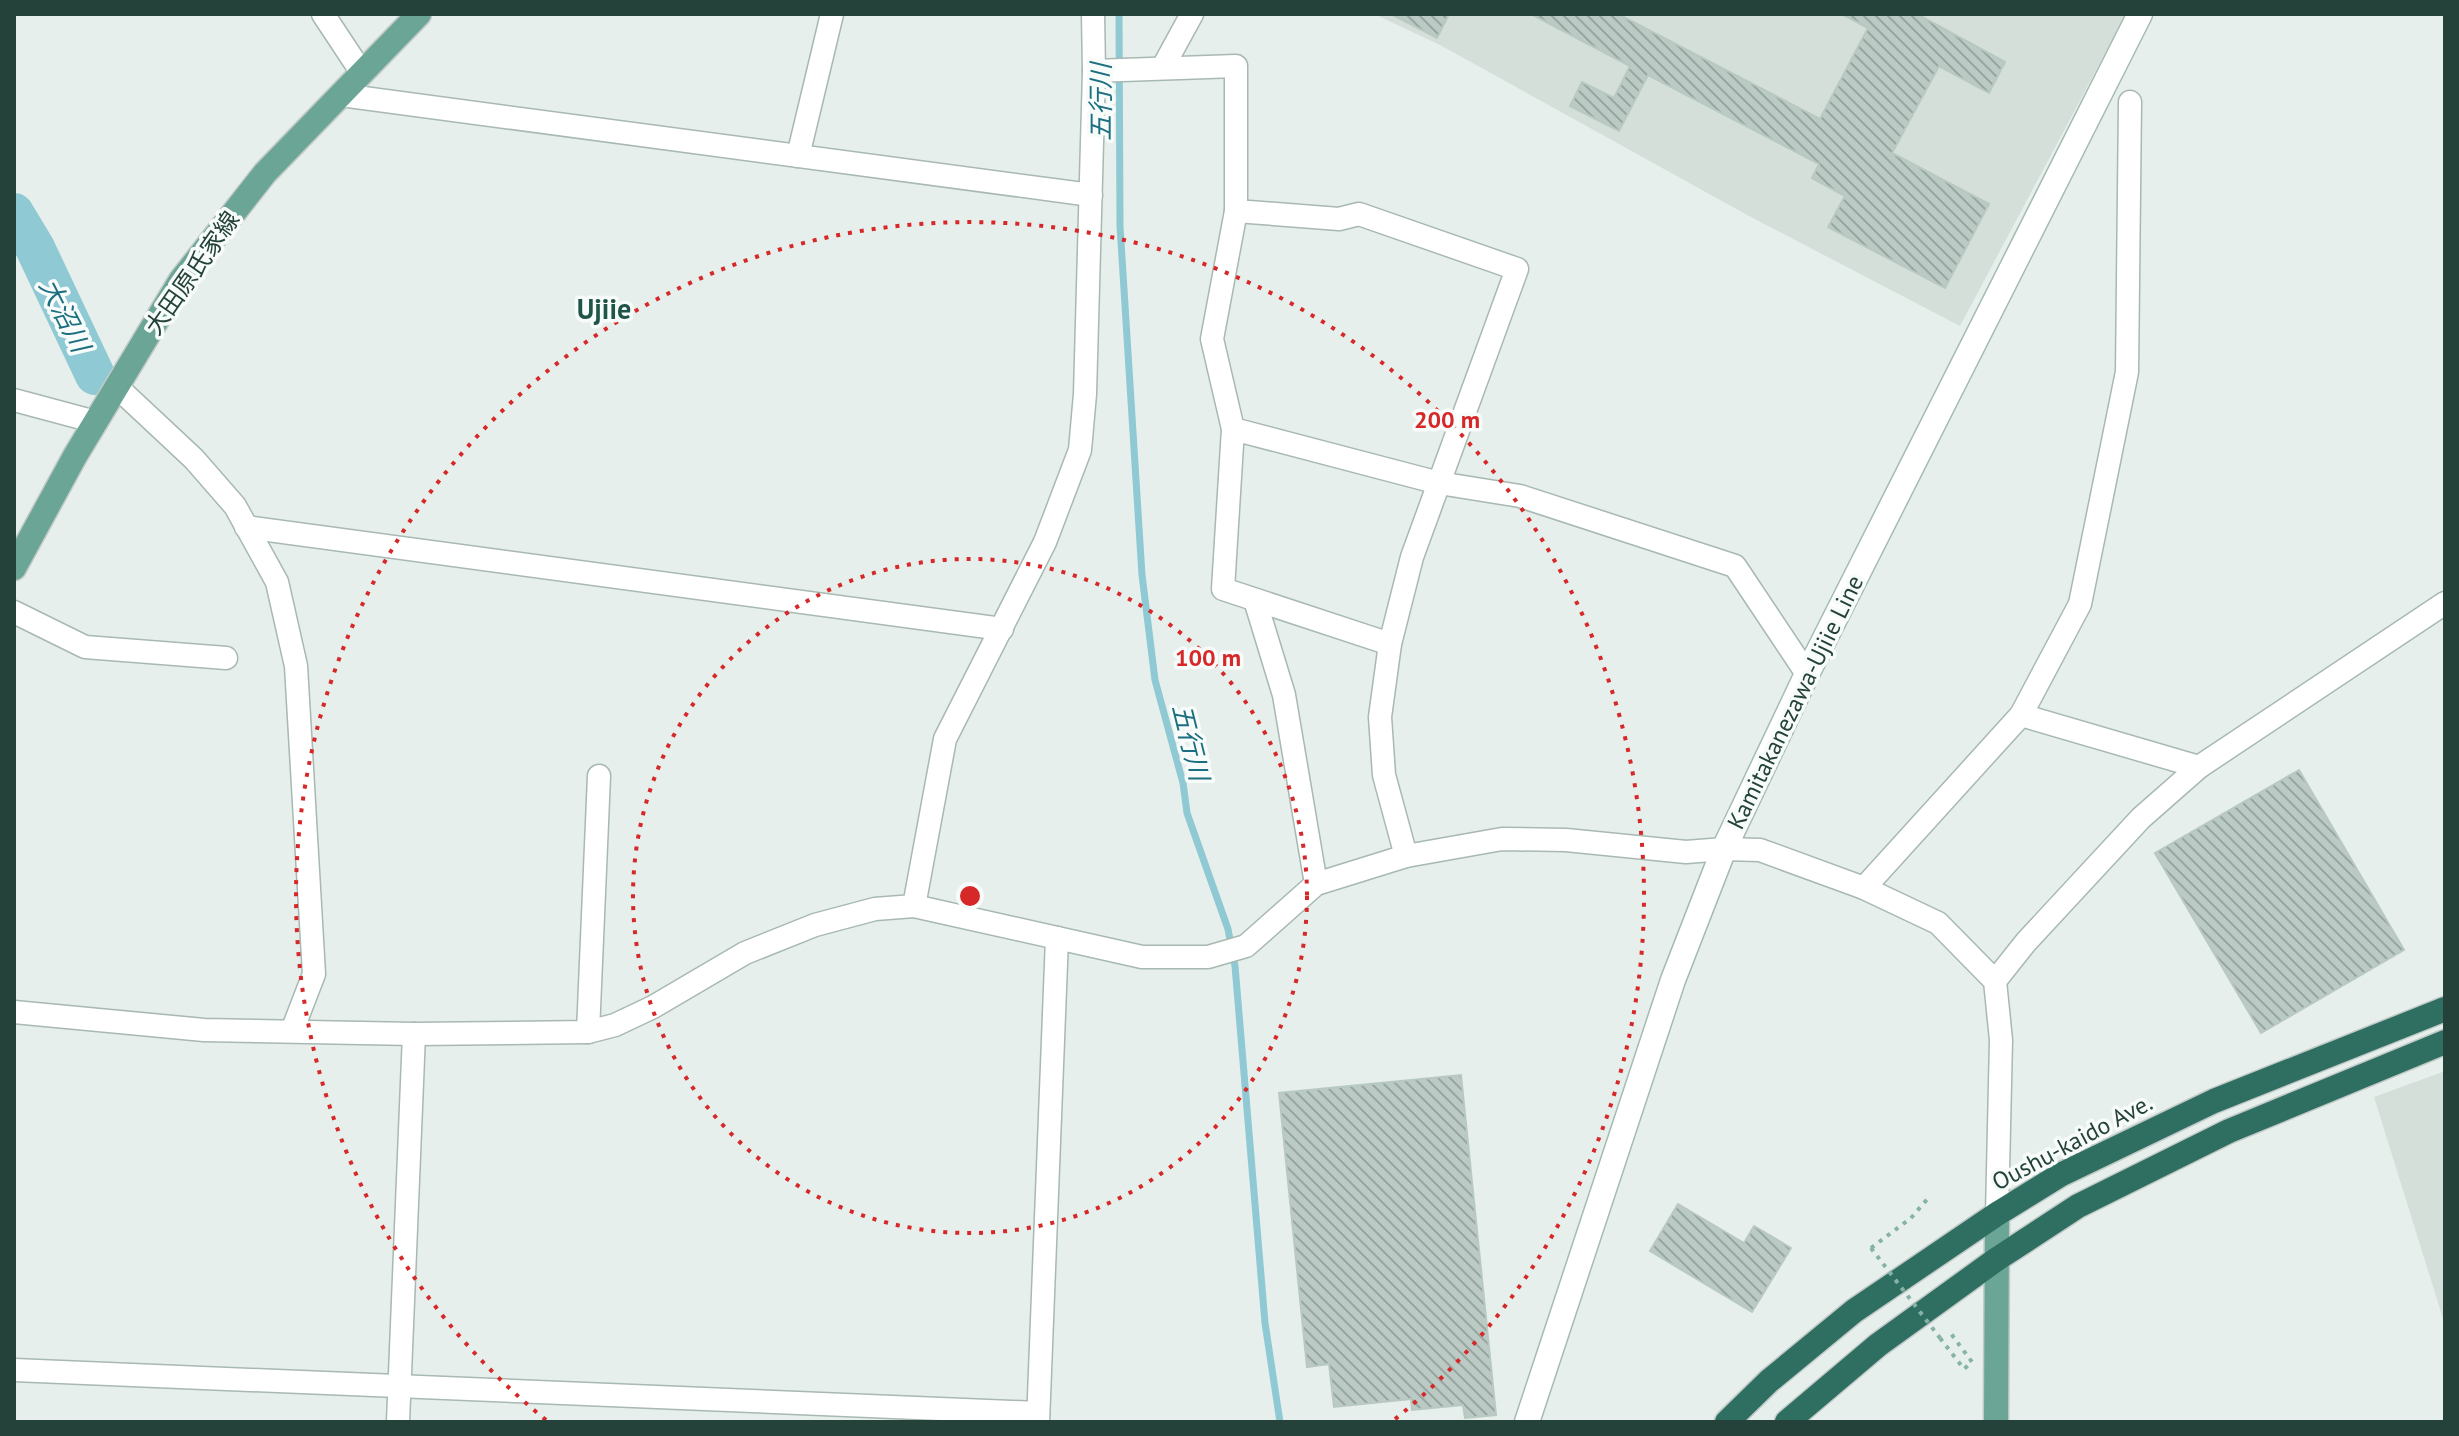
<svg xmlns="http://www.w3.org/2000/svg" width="2459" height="1436" font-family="'PT Sans','Noto Sans JP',sans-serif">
  <defs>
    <pattern id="building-back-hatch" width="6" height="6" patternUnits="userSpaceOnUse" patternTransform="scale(2)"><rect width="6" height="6" fill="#bbcac4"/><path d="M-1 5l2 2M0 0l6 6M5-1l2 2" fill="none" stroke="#98a6a0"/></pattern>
  </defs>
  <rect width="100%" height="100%" fill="#e6efeb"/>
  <g fill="#d4dfda">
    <polygon points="1374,14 2126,14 1960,326 1749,216 1440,45"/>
    <polygon points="2445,1071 2445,1325 2374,1097"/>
  </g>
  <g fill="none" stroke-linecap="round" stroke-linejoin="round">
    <polyline stroke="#8ec9d4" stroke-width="7" points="1119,14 1120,226 1142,575 1155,680 1183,783 1187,813 1228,929 1235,966 1265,1323 1280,1422"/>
    <polyline stroke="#8ec9d4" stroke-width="40" points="14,213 35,248 95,375"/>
  </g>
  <g fill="url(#building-back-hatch)" stroke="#b8c9c2" stroke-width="2">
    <polygon points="1391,14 1449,14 1437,38"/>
    <polygon points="1531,14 1618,14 1820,119 1868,28 1842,14 1917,14 2005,62 1989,93 1939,66 1892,153 1989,204 1945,288 1828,227 1845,196 1812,178 1819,164 1648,75 1619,131 1570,106 1582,82 1614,98 1630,66"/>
    <polygon points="2299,770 2404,950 2261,1033 2155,853"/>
    <polygon points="1461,1075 1496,1415 1465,1418 1463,1405 1412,1410 1411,1399 1334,1407 1329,1364 1307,1367 1279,1093"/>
    <polygon points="1678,1204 1744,1243 1754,1226 1791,1248 1752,1312 1650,1251"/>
  </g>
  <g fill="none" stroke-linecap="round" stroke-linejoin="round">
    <defs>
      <g id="street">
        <polyline points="323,14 362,73"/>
        <polyline points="1163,67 1192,14"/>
        <polyline points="1094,71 1236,66 1236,211 1339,219 1359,214 1517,269 1412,557 1390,644 1380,717 1384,775 1406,856"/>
        <polyline points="341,95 1091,195"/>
        <polyline points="798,156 832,14"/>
        <polyline points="1236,211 1212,339 1233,429 1439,483 1520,496 1735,566 1807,674"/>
        <polyline points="117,387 194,459 235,506 277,582 296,666 314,974 292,1031"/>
        <polyline points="14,400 96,422"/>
        <polyline points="1233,429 1223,589 1390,644"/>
        <polyline points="246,527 1002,629"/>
        <polyline points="1255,600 1284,695 1316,884"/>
        <polyline points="14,612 85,647 226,658"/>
        <polyline points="2021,715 2199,767"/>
        <polyline points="1864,888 2021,715 2080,604 2127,372 2130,102"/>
        <polyline points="914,906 945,739 1045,542 1080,450 1085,394 1094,71 1093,14"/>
        <polyline points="1995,981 2026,942 2141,818 2199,767 2445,603"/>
        <polyline points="14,1012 204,1030 414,1034 588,1032 615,1025 653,1007 745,953 815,925 875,909 914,906 1142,957 1208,957 1246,946 1316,884 1406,856 1502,839 1566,840 1686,852 1724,849 1760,850 1864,888 1938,923 1995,981 2001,1040 1997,1214"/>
        <polyline points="588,1032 599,776"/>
        <polyline points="14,1370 1038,1413"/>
        <polyline points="398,1422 414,1034"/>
        <polyline points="1038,1422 1057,938"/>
      </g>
      <polyline id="secondary" points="1527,1422 1673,980 1724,849 1807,674 2140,14"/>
      <g id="primary">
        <polyline points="14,568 75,456 181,280 265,173 419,14"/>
        <polyline points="1996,1422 1997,1214"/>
      </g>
      <g id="highway">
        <polyline points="1727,1422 1769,1381 1854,1311 1997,1214 2060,1175 2214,1101 2445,1009"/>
        <polyline points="1787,1422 1878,1345 1997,1259 2078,1206 2229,1131 2445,1042"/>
      </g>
    </defs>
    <use href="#street" stroke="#a8b8b2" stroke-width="25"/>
    <use href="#secondary" stroke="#a4bbb3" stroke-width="27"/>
    <use href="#primary" stroke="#c2cac8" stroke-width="27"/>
    <use href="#highway" stroke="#c2cac8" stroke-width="27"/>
    <g stroke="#86b3a5" stroke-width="4" stroke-dasharray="4 6" stroke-linecap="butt">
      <polyline points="1871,1248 1911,1218 1930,1196"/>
      <polyline points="1940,1338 1964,1369 1972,1362 1949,1331"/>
    </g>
    <use href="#street" stroke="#fff" stroke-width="22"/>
    <use href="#secondary" stroke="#fff" stroke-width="24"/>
    <use href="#primary" stroke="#6aa596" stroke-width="24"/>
    <use href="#highway" stroke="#2f6f62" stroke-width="24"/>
    <polyline stroke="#86b3a5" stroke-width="4" stroke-dasharray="4 6" stroke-linecap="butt" points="1871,1248 1940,1338"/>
  </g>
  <g fill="none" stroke="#d62828" stroke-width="4" stroke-dasharray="4 8">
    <circle cx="970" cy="896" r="337"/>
    <path d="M546 1420A674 674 0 1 1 1394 1420"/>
  </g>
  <g text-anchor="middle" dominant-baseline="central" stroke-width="7" stroke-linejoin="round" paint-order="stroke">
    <g font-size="24" fill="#24423a" stroke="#f7fbf9">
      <text transform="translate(192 273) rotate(-55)">大田原氏家線</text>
      <text transform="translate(1795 702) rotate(-64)">Kamitakanezawa-Ujiie Line</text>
      <text transform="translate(2072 1142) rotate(-28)">Oushu-kaido Ave.</text>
    </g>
    <g font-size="26" font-style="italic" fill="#1c6f80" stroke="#f7fbf9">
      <text transform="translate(1100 102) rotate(-90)">五行川</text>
      <text transform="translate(65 315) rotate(63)">大沼川</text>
      <text transform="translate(1191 742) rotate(76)">五行川</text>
    </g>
    <g font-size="28" font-weight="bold" fill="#1f5548" stroke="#f7fbf9">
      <text x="604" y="308">Ujiie</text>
    </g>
  </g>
  <circle cx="970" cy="896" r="12" fill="#d62828" stroke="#f7fbf9" stroke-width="4"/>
  <g font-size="24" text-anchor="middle" font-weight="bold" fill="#d62828" stroke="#f7fbf9" stroke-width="7" stroke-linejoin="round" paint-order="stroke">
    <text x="1447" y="428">200 m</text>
    <text x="1208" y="666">100 m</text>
  </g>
  <rect width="2459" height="1436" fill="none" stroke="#24423a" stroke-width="32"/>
</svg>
